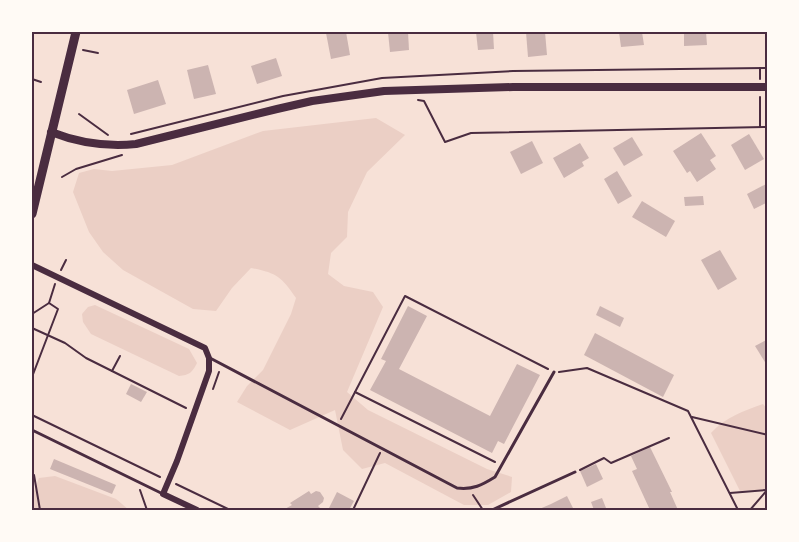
<svg xmlns="http://www.w3.org/2000/svg" width="799" height="542" font-family="Roboto,sans-serif">
  <rect width="100%" height="100%" fill="#f7e1d7"/>
  <g fill="#ebcfc5">
    <path d="M376 118 405 135 367 172 348 212 347 237 331 253 328 274 344 286 373 292 383 307 347 392 368 410 487 469 512 477 511 492 488 505H464L385 463 362 469 343 450 335 410 290 430 237 402 247 386 263 370 291 314 296 298C281 276 276 273 251 268L232 288 216 311 193 309 123 270 103 252 89 232 73 192 79 173 94 169 112 171 172 165 263 131Z"/>
    <path d="M95 305 189 349 197 363C192 373 189 375 179 376L91 334 83 322 82 314 88 307Z"/>
    <path d="M763 404 768 410 767 489 741 493 711 433C725 417 744 411 763 404Z"/>
    <polygon points="55,476 116,499 129,510 32,510 32,497 39,478"/>
  </g>
  <g fill="#ccb4b1">
    <polygon points="335,32 346,32 350,55 331,59 326,33"/>
    <polygon points="388,32 408,32 409,50 390,52"/>
    <polygon points="476,32 493,32 494,49 478,50"/>
    <polygon points="526,32 545,32 547,55 528,57"/>
    <polygon points="619,32 642,32 644,45 621,47"/>
    <polygon points="684,32 706,32 707,45 684,46"/>
    <polygon points="276,58 282,76 257,84 251,66"/>
    <polygon points="208,65 216,94 194,99 187,70"/>
    <polygon points="158,80 166,104 134,114 127,90"/>
    <polygon points="701,133 716,156 710,160 716,169 697,182 690,171 687,173 673,151"/>
    <polygon points="749,134 764,159 745,170 731,145"/>
    <polygon points="632,137 643,155 624,166 613,148"/>
    <polygon points="532,141 543,163 521,174 510,152"/>
    <polygon points="580,143 589,158 582,162 584,166 564,178 553,158"/>
    <polygon points="617,171 632,196 618,204 604,179"/>
    <polygon points="768,183 768,202 754,209 747,194"/>
    <polygon points="703,196 704,205 685,206 684,197"/>
    <polygon points="642,201 675,221 666,237 632,217"/>
    <polygon points="720,250 737,279 718,290 701,260"/>
    <polygon points="408,306 427,316 399,369 490,416 517,364 540,375 504,444 498,441 492,453 370,390 386,361 381,359"/>
    <polygon points="600,306 624,318 620,327 596,315"/>
    <polygon points="595,333 674,375 663,397 584,355"/>
    <polygon points="768,339 768,367 755,346"/>
    <polygon points="131,384 147,392 141,402 126,394"/>
    <polygon points="650,447 672,492 670,492 678,510 650,510 632,471 637,469 631,456"/>
    <polygon points="54,459 116,485 112,494 50,469"/>
    <polygon points="596,464 603,479 587,487 580,471"/>
    <polygon points="309,491 311,494 316,491 320,492 324,498 323,502 318,506 320,508 316,510 283,510 292,505 290,503"/>
    <polygon points="337,492 354,501 349,510 328,510"/>
    <polygon points="567,496 574,510 537,510 551,504"/>
    <polygon points="602,498 606,508 594,510 591,502"/>
  </g>
  <g fill="none" stroke-linecap="round" stroke-linejoin="round">
    <g stroke="#4a2c40" stroke-width="2">
      <polyline points="83,50 98,53"/>
      <polyline points="760,68 760,79"/>
      <polyline points="32,79 41,82"/>
      <polyline points="760,97 760,127"/>
      <polyline points="418,100 424,101 445,142 471,133 768,127"/>
      <polyline points="79,114 108,135"/>
      <polyline points="131,134 283,96 382,78 513,71 768,68"/>
      <polyline points="62,177 76,169 122,155"/>
      <polyline points="61,270 66,260"/>
      <polyline points="32,314 49,303 55,284"/>
      <polyline points="32,328 65,343 86,358 186,408"/>
      <polyline points="112,371 120,356"/>
      <polyline points="559,372 587,368 688,411 738,510"/>
      <polyline points="32,377 58,309 49,303"/>
      <polyline points="213,389 219,372"/>
      <polyline points="355,392 495,462"/>
      <polyline points="32,415 160,477"/>
      <polyline points="692,417 768,435"/>
      <polyline points="341,419 405,296 548,369"/>
      <polyline points="580,470 604,458 611,463 669,438"/>
      <polyline points="34,475 40,510"/>
      <polyline points="176,484 230,510"/>
      <polyline points="140,490 147,510"/>
      <polyline points="730,493 766,490"/>
      <polyline points="473,495 483,510"/>
      <polyline points="353,510 380,453"/>
      <polyline points="750,510 768,489"/>
    </g>
    <g stroke="#4a2c40" stroke-width="3">
      <path d="M210 358 457 488C473 490 482 485 495 477L554 372"/>
      <polyline points="32,430 163,494"/>
      <polyline points="492,510 575,472"/>
    </g>
    <polyline stroke="#4a2c40" stroke-width="6" points="32,265 205,348 209,358 209,371 177,461 163,494 197,510"/>
    <path stroke="#4a2c40" stroke-width="8" d="M51 132C79 143 106 147 136 144L277 109 312 101 384 91 513 87H768"/>
    <polyline stroke="#4a2c40" stroke-width="9" points="32,214 76,32"/>
  </g>
  <rect width="799" height="542" fill="none" stroke="#fffaf5" stroke-width="66"/>
  <rect x="33" y="33" width="733" height="476" fill="none" stroke="#4a2c40" stroke-width="2"/>
</svg>
